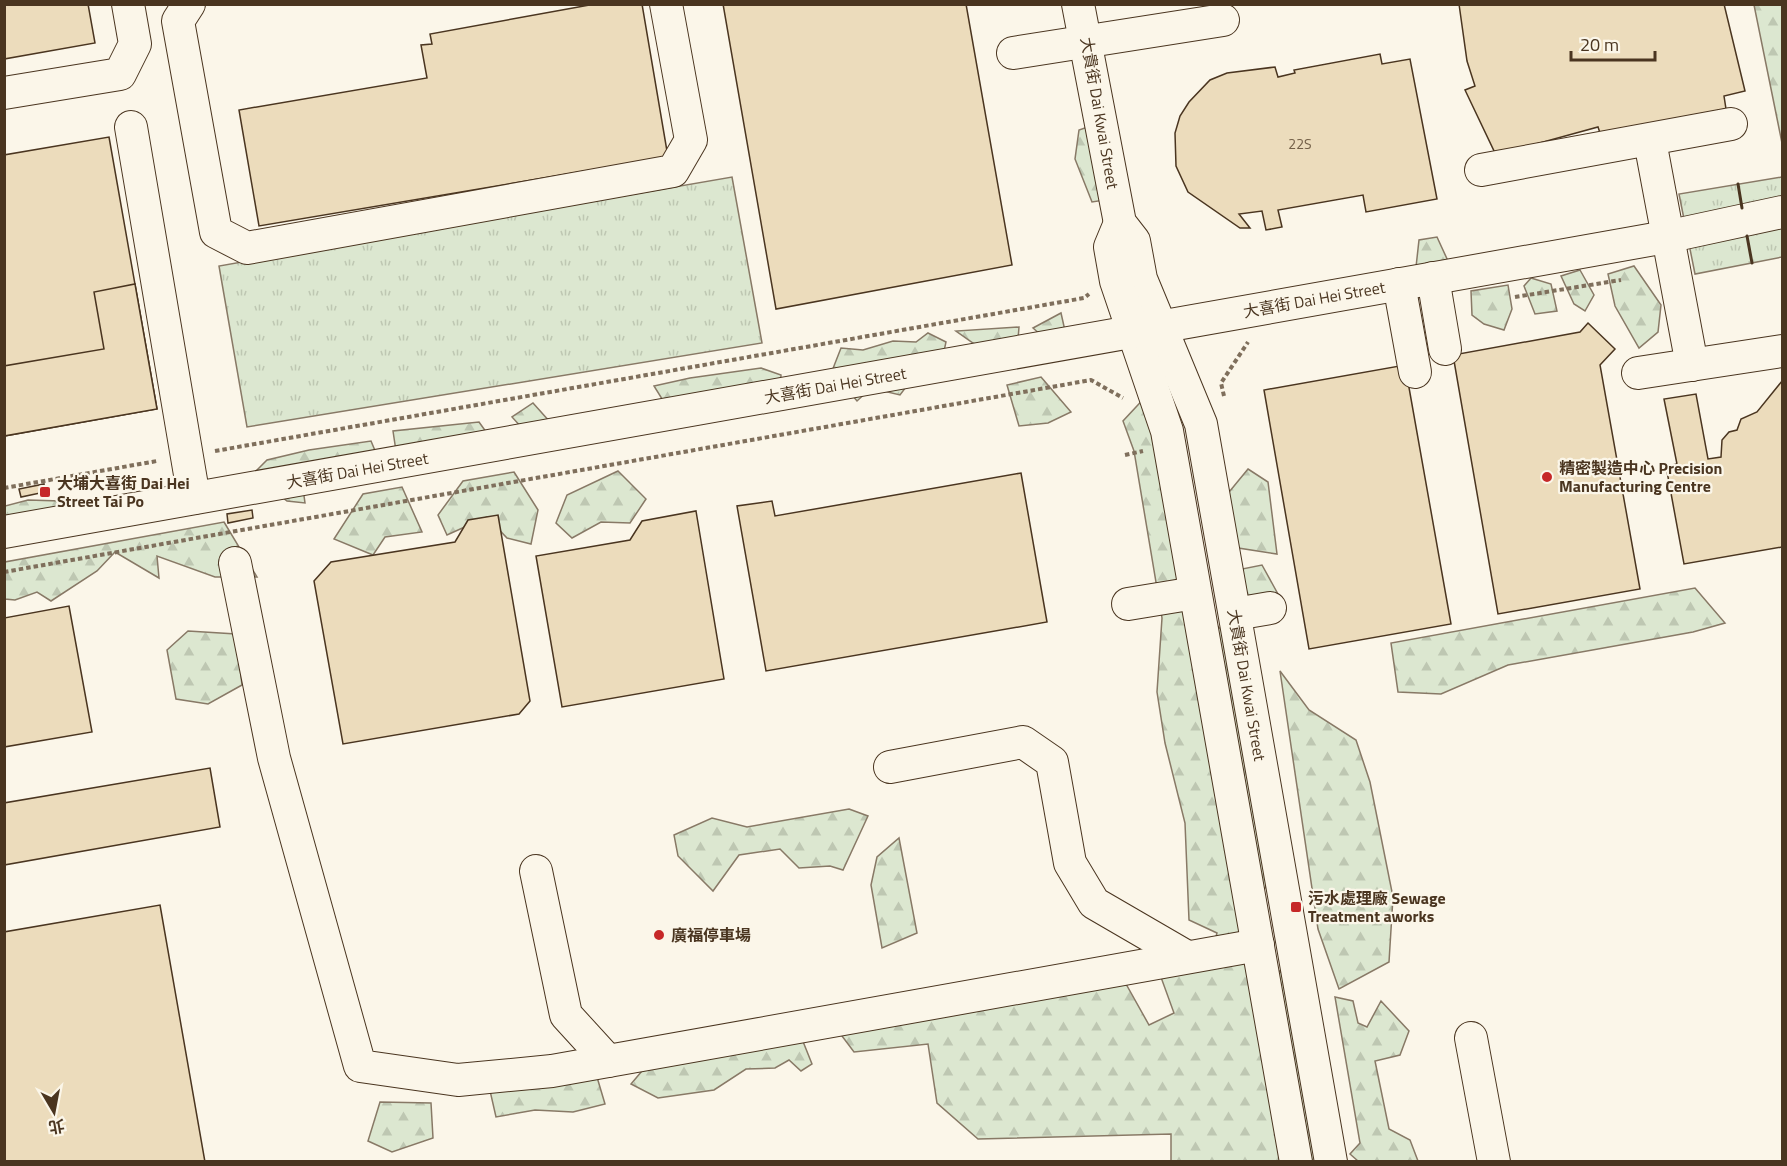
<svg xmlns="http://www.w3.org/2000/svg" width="1787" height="1166" font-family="'Titillium Web','Noto Sans TC',sans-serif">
  <defs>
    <pattern id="grass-tufts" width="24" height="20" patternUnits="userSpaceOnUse" patternTransform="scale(1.5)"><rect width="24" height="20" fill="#dce7d0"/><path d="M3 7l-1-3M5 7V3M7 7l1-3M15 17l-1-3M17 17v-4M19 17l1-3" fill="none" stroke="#bec7b2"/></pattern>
    <pattern id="forest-firs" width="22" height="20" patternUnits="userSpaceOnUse" patternTransform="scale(1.5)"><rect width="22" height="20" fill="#dce7d0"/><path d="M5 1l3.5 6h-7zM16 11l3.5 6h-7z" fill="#bec7b2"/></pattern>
  </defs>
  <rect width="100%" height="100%" fill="#fbf6e9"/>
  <g fill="url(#grass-tufts)" stroke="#887966" stroke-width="1.5">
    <polygon points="732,177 762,343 247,427 219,266"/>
    <polygon points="1782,177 1782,257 1695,274 1679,194"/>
  </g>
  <g fill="url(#forest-firs)" stroke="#887966" stroke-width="1.5">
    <polygon points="1754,5 1782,5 1782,143"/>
    <polygon points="1102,122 1118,198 1092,202 1075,159 1079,130"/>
    <polygon points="1437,237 1448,261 1416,267 1419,240"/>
    <polygon points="1634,266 1661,305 1658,332 1639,348 1615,306 1608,274"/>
    <polygon points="1580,270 1594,295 1585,311 1574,304 1561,276"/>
    <polygon points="1531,278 1551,284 1557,311 1535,314 1524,286"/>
    <polygon points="1508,285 1512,309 1504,330 1484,324 1472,315 1471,291"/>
    <polygon points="1061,313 1070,353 1062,354 1033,328"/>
    <polygon points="1019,327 1016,364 973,343 956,331"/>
    <polygon points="928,333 946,342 939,374 912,379 900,395 871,388 857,401 832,371 841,348 863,350 893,341 916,342"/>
    <polygon points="761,368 781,375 779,409 667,407 654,386 690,378"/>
    <polygon points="1041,377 1071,412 1048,423 1019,426 1007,385"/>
    <polygon points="1150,392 1201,609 1236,645 1278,865 1247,920 1254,949 1307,995 1327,1161 1171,1161 1171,1134 978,1139 937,1103 928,1044 854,1052 833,1024 1126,984 1149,1025 1174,1013 1158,969 1212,952 1217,933 1189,920 1185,823 1165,743 1157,692 1162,618 1134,451 1123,421"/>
    <polygon points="533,403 567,441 542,450 512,417"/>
    <polygon points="479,422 499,450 396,451 393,431"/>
    <polygon points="371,441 376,453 300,467 305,503 287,501 253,474 267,460 309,450"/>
    <polygon points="1248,469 1268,482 1277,554 1232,547 1225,497"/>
    <polygon points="618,471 646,499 630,523 601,522 572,538 556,523 567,495"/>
    <polygon points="514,472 538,510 531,544 507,538 487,517 447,535 438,515 463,481"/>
    <polygon points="402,487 422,532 385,537 373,555 334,539 363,494"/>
    <polygon points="28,500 60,501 45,535 5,520 5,506"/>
    <polygon points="224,522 257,577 215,577 157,556 159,578 115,552 97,571 51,601 37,592 15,600 5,599 5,562"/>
    <polygon points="1262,565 1278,594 1273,620 1251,624 1242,569"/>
    <polygon points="1695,588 1725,623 1693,632 1508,665 1441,694 1398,692 1391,643"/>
    <polygon points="188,631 236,634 242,685 208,704 176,699 167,650"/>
    <polygon points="1280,671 1309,710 1356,740 1370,782 1393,897 1389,962 1339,989 1318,929"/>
    <polygon points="849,809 868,816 843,870 830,866 799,868 780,849 739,855 713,891 678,856 674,835 712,818 747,827"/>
    <polygon points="899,838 917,933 882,948 871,885 877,857"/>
    <polygon points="1335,997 1353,1001 1358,1023 1367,1027 1381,1001 1409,1031 1400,1055 1375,1061 1389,1129 1410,1140 1418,1161 1358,1161 1350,1154 1360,1143"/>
    <polygon points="800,1034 812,1064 801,1071 789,1060 775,1068 746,1069 714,1090 658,1098 631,1084 653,1058"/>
    <polygon points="594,1067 605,1104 573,1112 535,1110 496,1117 488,1082"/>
    <polygon points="380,1102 431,1103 433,1138 392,1152 368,1141"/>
  </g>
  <g fill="#ecdcbc" stroke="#4a3520" stroke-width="1.5">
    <polygon points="4,4 88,4 95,43 4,59"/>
    <polygon points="595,4 642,4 668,157 259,226 239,110 427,78 421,45 432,44 430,34"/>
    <polygon points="723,4 966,4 1012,265 776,309"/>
    <polygon points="1459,4 1724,4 1745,91 1724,96 1726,109 1600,133 1598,127 1496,155 1465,90 1475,86 1467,61"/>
    <polygon points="1380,54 1382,64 1410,59 1437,199 1366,212 1363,195 1278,210 1282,227 1266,230 1262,211 1239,214 1250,228 1240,228 1188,192 1176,166 1175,133 1180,116 1189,102 1210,80 1227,73 1275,67 1278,77 1295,73 1294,70"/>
    <polygon points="109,137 157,409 4,436 4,155"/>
    <polygon points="135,284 157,409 4,436 4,366 104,349 94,292"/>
    <polygon points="1588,323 1615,349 1600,365 1640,589 1498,614 1453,355 1580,332"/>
    <polygon points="1405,365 1451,624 1309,649 1264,390"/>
    <polygon points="1782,381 1782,547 1684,564 1666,466 1677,464 1664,399 1696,394 1708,459 1721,457 1722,440 1729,432 1737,430 1741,419 1757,412"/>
    <polygon points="1021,473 1047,622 766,671 737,506 772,501 775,516"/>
    <polygon points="44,484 45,492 21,497 19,489"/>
    <polygon points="252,510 253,518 228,523 227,514"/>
    <polygon points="696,511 724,679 562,707 536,556 630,540 642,521"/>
    <polygon points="498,515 530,701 519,714 343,744 314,581 331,562 455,542 468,520"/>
    <polygon points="69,606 92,732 4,747 4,618"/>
    <polygon points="210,768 220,827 4,865 4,803"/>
    <polygon points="160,905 205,1162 4,1162 4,932"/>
  </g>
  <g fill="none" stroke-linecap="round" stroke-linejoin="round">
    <defs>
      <g id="minor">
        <polyline points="189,4 178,21 216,232 247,248 673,171 691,140 666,4"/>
        <polyline points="1078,4 1120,223 1134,241 1141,279 1201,424 1331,1162"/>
        <polyline points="1013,53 1223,20"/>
        <polyline points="4,93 120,74 135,44 128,4"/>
        <polyline points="131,127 194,498"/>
        <polyline points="1650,141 1692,365"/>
        <polyline points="1481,170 1731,124"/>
        <polyline points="1120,223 1110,247 1116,281 1167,431 1296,1162"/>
        <polyline points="1433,278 1445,349"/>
        <polyline points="1399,284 1415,372"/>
        <polyline points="1638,373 1782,351"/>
        <polyline points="4,532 1666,237 1782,212"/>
        <polyline points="235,563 274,758 360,1066 458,1080 552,1071 1258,945"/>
        <polyline points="1128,604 1195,593"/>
        <polyline points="1235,614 1270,608"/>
        <polyline points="890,767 1023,742 1052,762 1070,863 1094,903 1187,957"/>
        <polyline points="536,871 566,1015 608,1061"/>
        <polyline points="1471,1038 1494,1162"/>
      </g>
    </defs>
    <use href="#minor" stroke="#4a3520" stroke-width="34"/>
    <g stroke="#7f6f5c" stroke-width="4" stroke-dasharray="4.5 3" stroke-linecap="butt">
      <polyline points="1515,297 1621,280"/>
      <polyline points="1224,396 1221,383 1248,342"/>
      <polyline points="215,451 1084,298 1089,294"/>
      <polyline points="1125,455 1143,451"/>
      <polyline points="4,488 157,461"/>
      <polyline points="4,572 1091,380 1123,398"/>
    </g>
    <use href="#minor" stroke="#fbf6e9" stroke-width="32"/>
    <g stroke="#4a3520" stroke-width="3">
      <polyline points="1738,184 1742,208"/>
      <polyline points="1747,236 1752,263"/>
    </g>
  </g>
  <g fill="#c62828" stroke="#fbf6e9" stroke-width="2">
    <circle cx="1547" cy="477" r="6"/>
    <rect x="39" y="486" width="12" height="12" rx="3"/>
    <rect x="1290" y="901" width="12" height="12" rx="3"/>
    <circle cx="659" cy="935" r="6"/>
  </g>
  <g text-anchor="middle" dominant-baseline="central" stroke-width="4.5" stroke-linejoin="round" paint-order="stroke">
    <g font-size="14" fill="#725f47">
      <text x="1300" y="143">22S</text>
    </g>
    <g font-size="16" fill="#4a3520" stroke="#fbf6e9">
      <text transform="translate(1100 113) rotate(80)">大貴街 Dai Kwai Street</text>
      <text transform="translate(1314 299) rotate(-10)">大喜街 Dai Hei Street</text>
      <text transform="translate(835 385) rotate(-10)">大喜街 Dai Hei Street</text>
      <text transform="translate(357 470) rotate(-10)">大喜街 Dai Hei Street</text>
      <text transform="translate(1247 685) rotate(80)">大貴街 Dai Kwai Street</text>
    </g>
    <g font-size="16" font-weight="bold" fill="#4a3520" stroke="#fbf6e9" text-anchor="start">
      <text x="1559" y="468">精密製造中心 Precision<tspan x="1559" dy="18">Manufacturing Centre</tspan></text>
      <text x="57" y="483">大埔大喜街 Dai Hei<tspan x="57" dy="18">Street Tai Po</tspan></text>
      <text x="1308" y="898">污水處理廠 Sewage<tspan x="1308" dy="18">Treatment aworks</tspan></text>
      <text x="671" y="935">廣福停車場</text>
    </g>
  </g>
  <rect width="1787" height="1166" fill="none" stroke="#4a3520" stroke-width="12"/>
  <g transform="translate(54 1112) rotate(170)" stroke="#fbf6e9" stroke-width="4.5" paint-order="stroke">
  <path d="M0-4.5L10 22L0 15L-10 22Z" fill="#4a3520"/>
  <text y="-9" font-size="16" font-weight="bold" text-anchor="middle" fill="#4a3520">北</text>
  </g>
  <path d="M1571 51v9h84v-9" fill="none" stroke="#4a3520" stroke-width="3"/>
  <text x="1580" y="51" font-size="18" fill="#4a3520" stroke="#fbf6e9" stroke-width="4.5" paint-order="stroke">20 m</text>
</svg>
